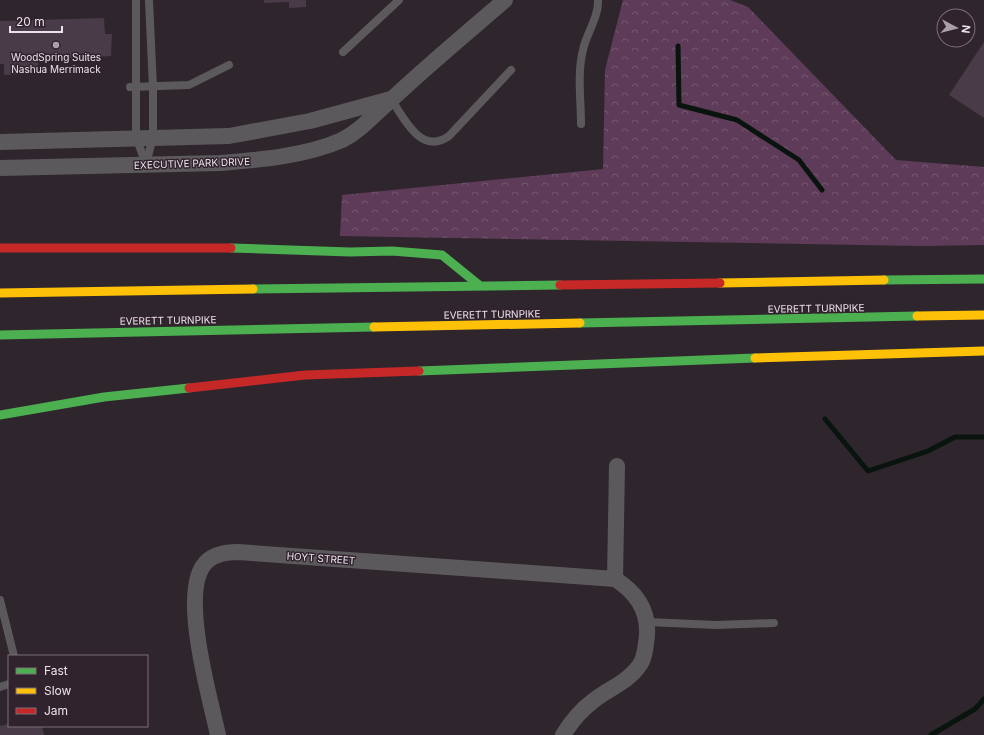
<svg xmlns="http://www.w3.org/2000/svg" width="984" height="735" font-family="Inter,sans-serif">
  <defs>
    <pattern id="forest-crowns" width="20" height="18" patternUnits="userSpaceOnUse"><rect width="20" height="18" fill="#5e3b58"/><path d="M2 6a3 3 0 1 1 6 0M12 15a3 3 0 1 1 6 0" fill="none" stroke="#755770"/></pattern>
  </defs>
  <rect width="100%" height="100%" fill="#2e262c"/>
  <polygon fill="url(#forest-crowns)" points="623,0 730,0 748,7 896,160 984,167 984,245 921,246 340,236 342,195 603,169 605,70"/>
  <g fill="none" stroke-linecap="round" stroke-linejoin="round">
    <g stroke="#09140f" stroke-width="5">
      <polyline points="678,46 679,105 737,120 799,160 822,190"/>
      <polyline points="825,419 868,471 928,451 955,437 984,437"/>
      <polyline points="931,735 975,709 984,699"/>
    </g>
  </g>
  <g fill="#4a3b48">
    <polygon points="264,0 306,0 306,7 289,8 289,2 264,3"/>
    <polygon points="104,18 105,34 112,34 111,56 38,61 38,73 4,75 4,64 0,64 0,21"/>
    <polygon points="984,42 984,118 949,95"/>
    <polygon points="9,724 9,726 42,726 44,735 0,735 0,726"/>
  </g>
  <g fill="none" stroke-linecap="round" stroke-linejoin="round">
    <g stroke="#5c595c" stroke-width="8">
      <polyline points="136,0 136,137 146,164"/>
      <polyline points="343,52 399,0"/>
      <polyline points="130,87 189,85 229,65"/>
      <path d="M391 99C404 118 421 156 449 136L511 70"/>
      <path d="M581 124C581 100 577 73 583 50 586 34 599 17 598 0"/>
      <polyline points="146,164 153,137 153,87 149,0"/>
      <polyline points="0,600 14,656"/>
      <polyline points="647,622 716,625 774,623"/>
      <polyline points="0,687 9,684"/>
    </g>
    <g stroke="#5c595c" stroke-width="16">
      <polyline points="0,142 229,136 310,121 391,99"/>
      <path d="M0 168 220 163C259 160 306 156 342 140 362 130 374 114 391 100 428 65 467 33 505 0"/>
      <polyline points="615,579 617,466"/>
      <path d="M218 735C210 698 181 598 203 566 211 554 225 552 238 552L615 579C639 594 651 615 646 643 645 651 644 660 639 666 628 682 608 689 593 701 581 710 571 722 563 735"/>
    </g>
    <g stroke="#4caf50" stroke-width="9">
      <polyline points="231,248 350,252 392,251 442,255 479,285"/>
      <polyline points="884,280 984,279"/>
      <polyline points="253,289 560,285"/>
      <polyline points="580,323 917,316"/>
      <polyline points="0,335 374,327"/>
      <polyline points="419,371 755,358"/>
      <polyline points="0,415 104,397 189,388"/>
    </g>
    <g stroke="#ffc107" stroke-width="9">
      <polyline points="720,283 884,280"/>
      <polyline points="0,293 253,289"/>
      <polyline points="917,316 984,315"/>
      <polyline points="374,327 580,323"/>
      <polyline points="755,358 984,351"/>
    </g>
    <g stroke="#c62828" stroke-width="9">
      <polyline points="0,248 231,248"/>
      <polyline points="560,285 720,283"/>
      <polyline points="189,388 305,375 419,371"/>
    </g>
  </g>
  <circle fill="#aaa0a8" stroke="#31232e" stroke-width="1.5" cx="56" cy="45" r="4"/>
  <g text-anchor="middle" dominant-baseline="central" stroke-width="3" stroke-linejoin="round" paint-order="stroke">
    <g font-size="10" fill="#ece2ea" stroke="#31232e">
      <text x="56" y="57">WoodSpring Suites<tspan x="56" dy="12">Nashua Merrimack</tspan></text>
    </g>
    <g font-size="10" fill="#ece2ea" stroke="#31232e">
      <text transform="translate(192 163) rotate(-2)">EXECUTIVE PARK DRIVE</text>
      <text transform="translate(816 308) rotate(-1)">EVERETT TURNPIKE</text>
      <text transform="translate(492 314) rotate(-1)">EVERETT TURNPIKE</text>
      <text transform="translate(168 320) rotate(-1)">EVERETT TURNPIKE</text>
      <text transform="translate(321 558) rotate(4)">HOYT STREET</text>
    </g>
  </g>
  <rect x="8" y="655" width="140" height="72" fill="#31232e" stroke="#7c6f79"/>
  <rect x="16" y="668" width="20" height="6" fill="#4caf50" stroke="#7c6f79"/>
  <text x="44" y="675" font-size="12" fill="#ece2ea">Fast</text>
  <rect x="16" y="688" width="20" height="6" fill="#ffc107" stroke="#7c6f79"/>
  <text x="44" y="695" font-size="12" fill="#ece2ea">Slow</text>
  <rect x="16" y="708" width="20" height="6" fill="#c62828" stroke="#7c6f79"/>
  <text x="44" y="715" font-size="12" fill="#ece2ea">Jam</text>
  <g transform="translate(956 28) rotate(97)"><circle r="19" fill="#31232e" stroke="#7c6f79"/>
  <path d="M0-3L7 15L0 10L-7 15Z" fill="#aaa0a8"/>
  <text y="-6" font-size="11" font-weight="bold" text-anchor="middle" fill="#ece2ea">N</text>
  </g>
  <path d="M10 26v6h52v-6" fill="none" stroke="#ece2ea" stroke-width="2"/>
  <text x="16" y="26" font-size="12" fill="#ece2ea" stroke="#31232e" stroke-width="3" paint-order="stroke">20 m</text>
</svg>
